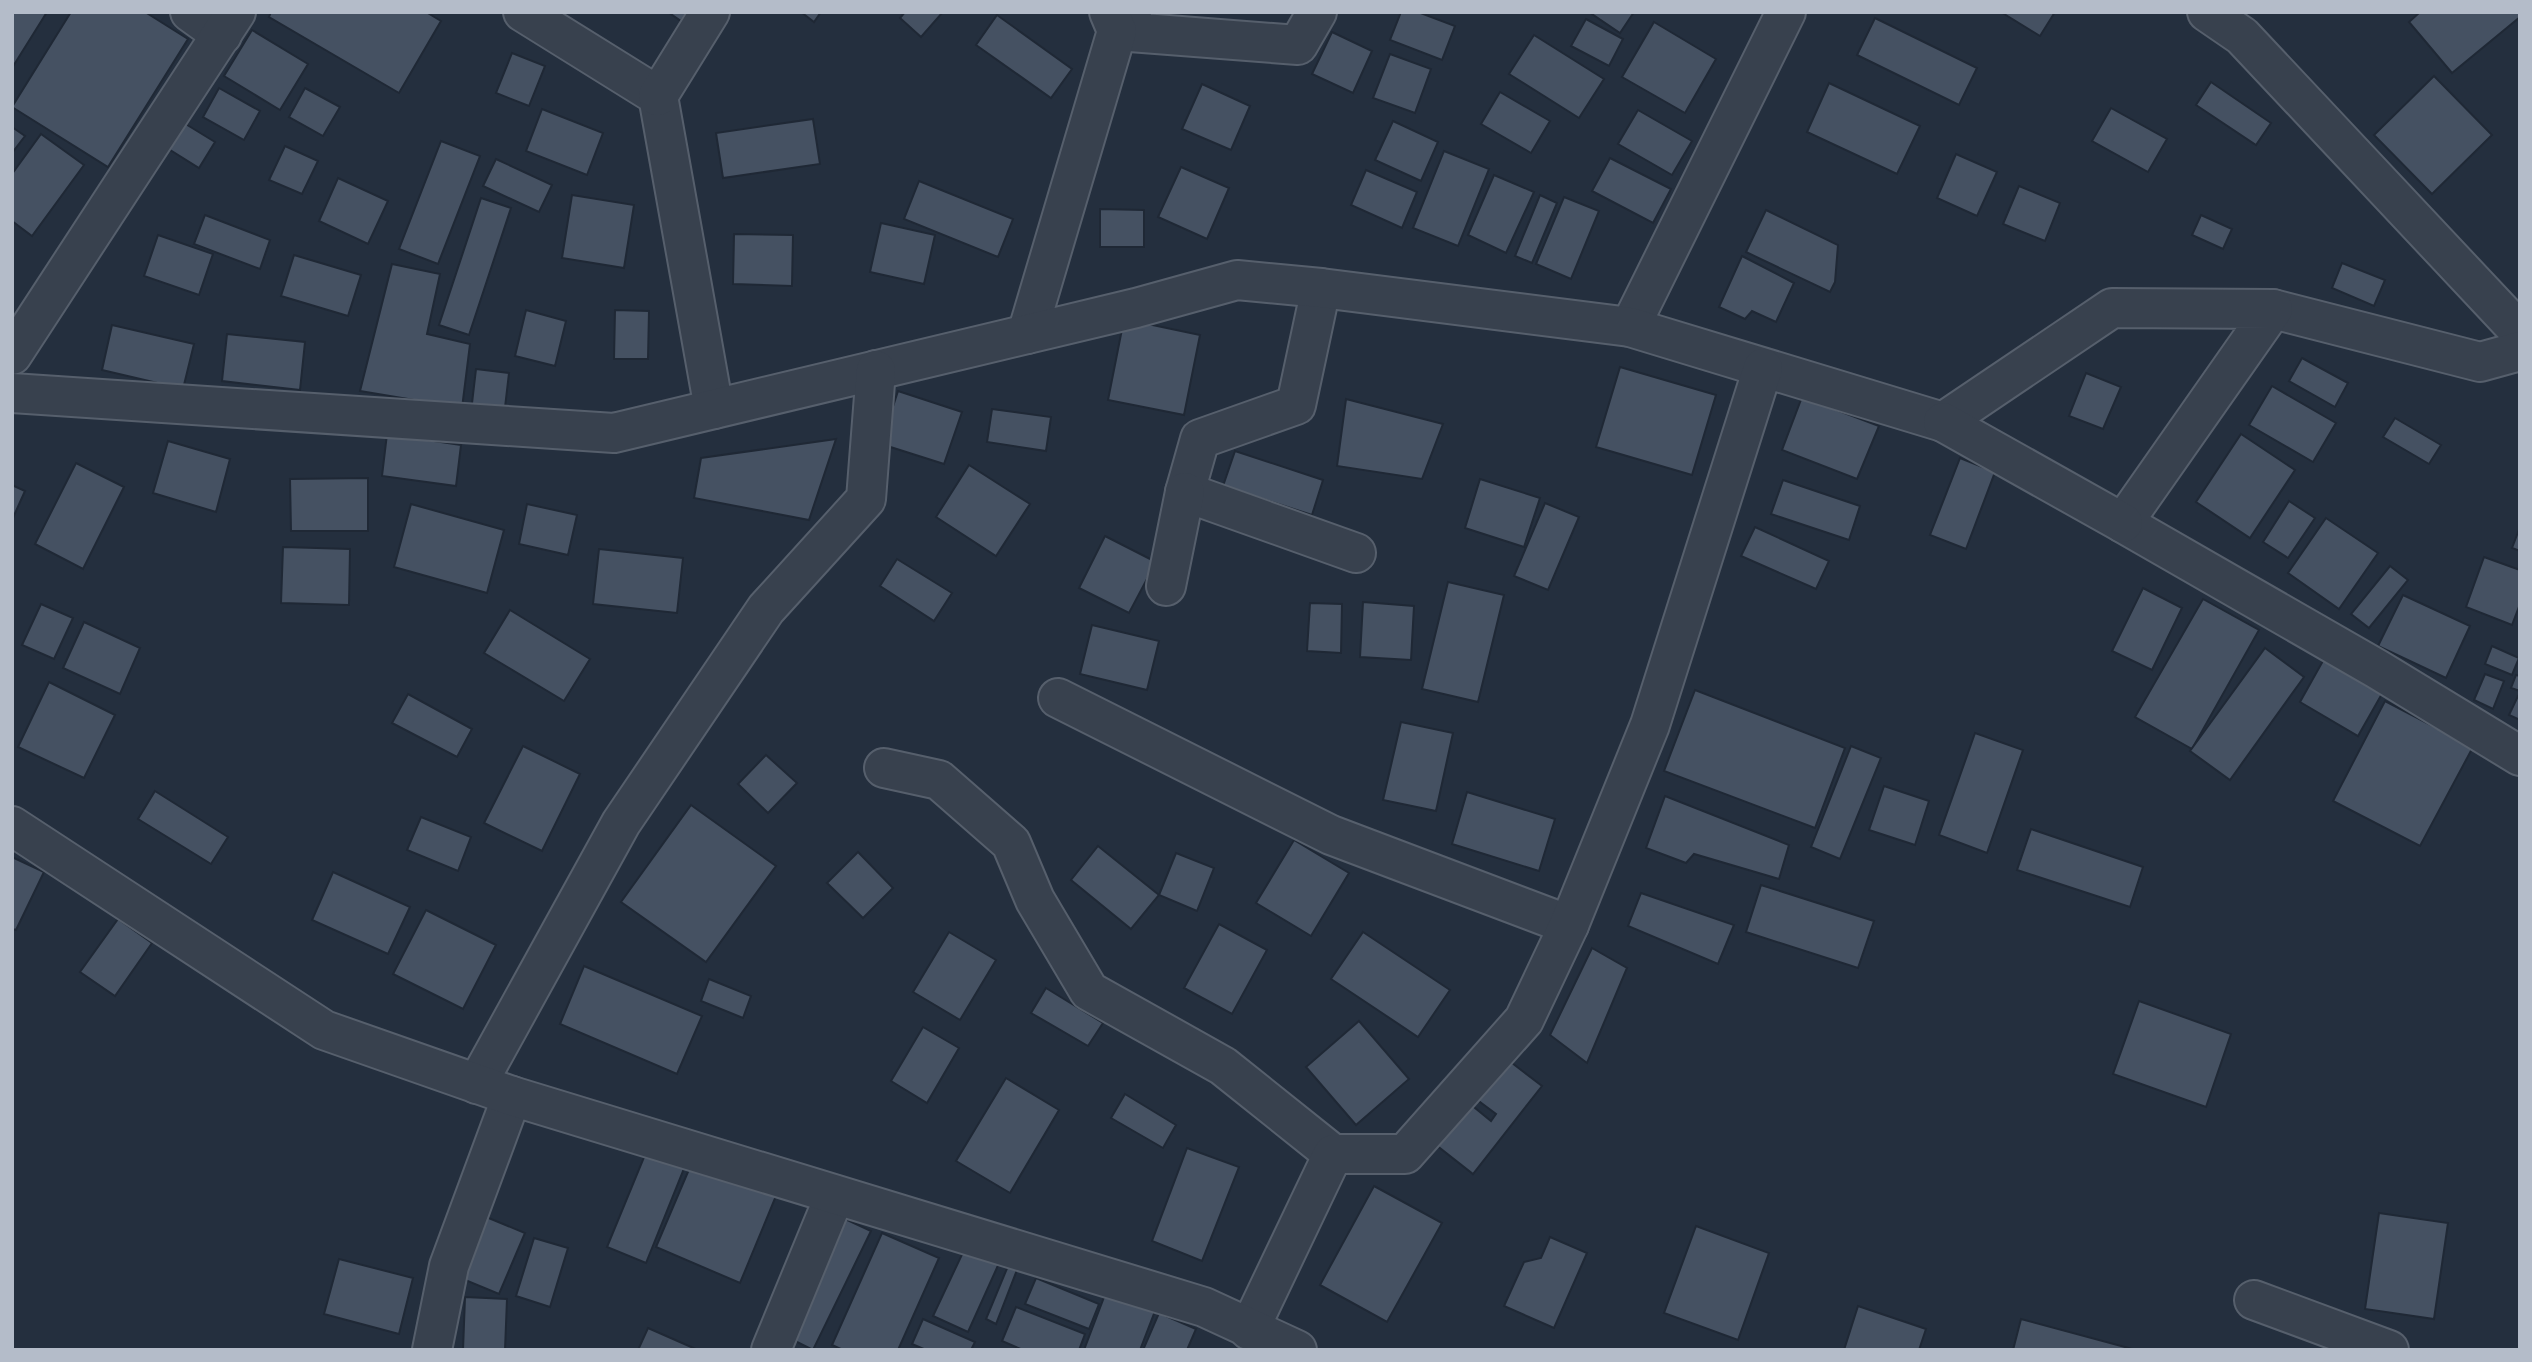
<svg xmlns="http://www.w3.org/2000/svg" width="2532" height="1362" font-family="'Sofia Sans Condensed',sans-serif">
  <rect width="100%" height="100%" fill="#242f3e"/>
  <g fill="#455162" stroke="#1f2835" stroke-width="2">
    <polygon points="12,12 47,12 12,68"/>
    <polygon points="71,12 145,12 188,39 108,167 12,107"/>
    <polygon points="271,12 426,12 441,21 399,93 269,17"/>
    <polygon points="668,12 687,12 681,21"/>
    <polygon points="801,12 821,12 814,22"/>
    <polygon points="905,12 943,12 921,37 900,18"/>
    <polygon points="1401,12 1418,12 1455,26 1442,60 1390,40"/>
    <polygon points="1589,12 1634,12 1620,33"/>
    <polygon points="2001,12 2055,12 2040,36"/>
    <polygon points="2420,12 2520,12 2520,17 2452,73 2409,22"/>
    <polygon points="997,15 1072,69 1051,98 976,45"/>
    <polygon points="1875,18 1977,68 1959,105 1857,55"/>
    <polygon points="1586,19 1623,39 1609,66 1571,46"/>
    <polygon points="1654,22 1716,59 1685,113 1622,77"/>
    <polygon points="252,30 308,64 280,110 224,76"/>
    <polygon points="1332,32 1372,51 1353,93 1312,74"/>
    <polygon points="1534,35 1604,79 1579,118 1509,74"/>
    <polygon points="512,53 545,66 529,106 496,93"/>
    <polygon points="1390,54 1431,69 1415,113 1373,98"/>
    <polygon points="2434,76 2492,135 2432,194 2374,135"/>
    <polygon points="2211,82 2271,123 2256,145 2196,105"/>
    <polygon points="1829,83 1920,126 1897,174 1807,132"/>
    <polygon points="1202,84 1250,106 1231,150 1182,129"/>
    <polygon points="219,88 260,111 244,140 203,117"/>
    <polygon points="305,88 340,107 323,136 289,117"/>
    <polygon points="1500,92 1550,121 1531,153 1481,124"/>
    <polygon points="2111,108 2167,139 2148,172 2092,141"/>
    <polygon points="542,109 603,133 587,175 526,151"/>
    <polygon points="1638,110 1692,141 1672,175 1618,144"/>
    <polygon points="813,119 820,164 723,178 716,133"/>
    <polygon points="1393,121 1438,142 1421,181 1375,160"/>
    <polygon points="184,123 215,142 199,168 167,148"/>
    <polygon points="12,127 25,136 12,153"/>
    <polygon points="41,134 84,165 32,236 12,221 12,174"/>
    <polygon points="441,141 480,156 438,264 399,249"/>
    <polygon points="285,146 318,161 302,194 269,180"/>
    <polygon points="1444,151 1489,169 1458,246 1413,228"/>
    <polygon points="1956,154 1997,172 1977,216 1937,198"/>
    <polygon points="1610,158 1671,189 1653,223 1592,191"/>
    <polygon points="496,159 552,185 539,212 483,186"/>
    <polygon points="1181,167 1229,188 1207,239 1158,217"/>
    <polygon points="1366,170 1417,192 1402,228 1351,205"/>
    <polygon points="1494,175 1534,192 1506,253 1468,235"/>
    <polygon points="338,178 388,201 368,244 319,221"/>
    <polygon points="919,181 1013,219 998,257 904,219"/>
    <polygon points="2019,186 2060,203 2045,241 2003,224"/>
    <polygon points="572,195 634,205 624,268 562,258"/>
    <polygon points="1540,195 1557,203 1532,263 1515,256"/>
    <polygon points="1564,197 1599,211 1571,279 1536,264"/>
    <polygon points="481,198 511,208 469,335 439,325"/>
    <polygon points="1100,209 1144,210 1144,247 1100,247"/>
    <polygon points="1766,210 1838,245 1835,282 1830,292 1746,252"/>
    <polygon points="205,215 270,240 260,269 194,244"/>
    <polygon points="2201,215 2232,229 2223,249 2192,235"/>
    <polygon points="881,223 935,235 924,284 870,272"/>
    <polygon points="734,234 793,235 792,286 733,284"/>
    <polygon points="158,235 213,254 199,295 144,276"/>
    <polygon points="294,255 361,275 348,316 281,296"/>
    <polygon points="1742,256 1794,283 1776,322 1752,311 1745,319 1719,307"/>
    <polygon points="2342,263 2385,280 2374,306 2332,288"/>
    <polygon points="392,264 440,274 427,334 470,344 462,408 360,391"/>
    <polygon points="526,310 566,321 555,366 515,356"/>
    <polygon points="615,310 649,311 648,359 614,359"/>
    <polygon points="1124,319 1200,335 1184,415 1108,400"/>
    <polygon points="112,325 194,344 183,389 102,370"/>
    <polygon points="227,334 305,342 300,390 222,381"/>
    <polygon points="2302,358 2348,383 2335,407 2289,381"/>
    <polygon points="1620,367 1716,395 1692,475 1596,447"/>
    <polygon points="476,369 509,373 504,416 471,412"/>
    <polygon points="2086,373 2121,387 2103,429 2069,416"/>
    <polygon points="2272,386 2336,423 2313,462 2249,425"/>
    <polygon points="898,391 962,412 944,464 881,444"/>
    <polygon points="1802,397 1879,426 1857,479 1782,450"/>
    <polygon points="1346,399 1443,424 1422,479 1337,466"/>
    <polygon points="992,409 1051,417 1046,451 987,442"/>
    <polygon points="2395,418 2441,445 2429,464 2383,437"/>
    <polygon points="387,434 461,445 456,486 382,476"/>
    <polygon points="2241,434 2295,470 2250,538 2196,502"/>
    <polygon points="836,439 809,520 694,498 701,458"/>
    <polygon points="168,441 230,459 216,512 153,493"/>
    <polygon points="1235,451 1323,480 1312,515 1223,486"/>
    <polygon points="1960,458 1995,472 1966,549 1930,535"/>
    <polygon points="76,463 124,487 83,569 35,544"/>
    <polygon points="969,465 1030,504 996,556 936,517"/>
    <polygon points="368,478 368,531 291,531 290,479"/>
    <polygon points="1480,479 1540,498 1524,547 1465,528"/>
    <polygon points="1783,480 1860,506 1849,540 1771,514"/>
    <polygon points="12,485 25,491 12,520"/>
    <polygon points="2289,501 2315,518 2288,558 2263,542"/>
    <polygon points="1545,503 1579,517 1548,590 1514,576"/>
    <polygon points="411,504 504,530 487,593 394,567"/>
    <polygon points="527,504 577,515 568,555 519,544"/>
    <polygon points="2326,518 2378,553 2339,609 2288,573"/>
    <polygon points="1755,527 1829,561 1816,589 1741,556"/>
    <polygon points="2520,527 2520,551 2512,548"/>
    <polygon points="1105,536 1156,562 1129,613 1079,588"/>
    <polygon points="283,547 350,549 349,605 281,603"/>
    <polygon points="599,549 683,558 677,613 593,604"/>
    <polygon points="2484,557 2520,570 2520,604 2512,625 2466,607"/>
    <polygon points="897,559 952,593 934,621 880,586"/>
    <polygon points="2390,566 2408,580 2369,628 2351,614"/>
    <polygon points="1448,582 1504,595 1478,702 1422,689"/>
    <polygon points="2143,588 2182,608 2152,670 2112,651"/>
    <polygon points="2403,595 2470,626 2446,678 2378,646"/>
    <polygon points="2203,599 2259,630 2192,749 2135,717"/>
    <polygon points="1363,602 1414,606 1411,660 1360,657"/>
    <polygon points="1310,603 1342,604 1341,653 1307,651"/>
    <polygon points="41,604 73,618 54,659 22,645"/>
    <polygon points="510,610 590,659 564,701 484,653"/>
    <polygon points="84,622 140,648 120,694 63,668"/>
    <polygon points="1092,625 1159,641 1147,690 1080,674"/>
    <polygon points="2492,646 2519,658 2512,675 2485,664"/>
    <polygon points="2265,648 2304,677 2230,780 2190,751"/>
    <polygon points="2324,659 2383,692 2358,736 2300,702"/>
    <polygon points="2485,674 2504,681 2493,709 2474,700"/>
    <polygon points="2516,675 2520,676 2520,691 2511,688"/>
    <polygon points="49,682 115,715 84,778 18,747"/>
    <polygon points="1695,690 1845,748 1815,828 1664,771"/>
    <polygon points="408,694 472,729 457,757 392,723"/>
    <polygon points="2518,696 2520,697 2520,720 2509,715"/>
    <polygon points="2385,701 2473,747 2420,846 2333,801"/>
    <polygon points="1401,722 1453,733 1436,811 1383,800"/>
    <polygon points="1975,733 2023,750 1987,853 1939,835"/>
    <polygon points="523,746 580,774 542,851 484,823"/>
    <polygon points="1851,746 1881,758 1840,859 1811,847"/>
    <polygon points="766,755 797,783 768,813 738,784"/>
    <polygon points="1884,786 1929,801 1915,845 1869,830"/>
    <polygon points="155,791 228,837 211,864 138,819"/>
    <polygon points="1467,792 1555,819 1539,871 1452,844"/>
    <polygon points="1665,796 1789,845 1779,879 1694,854 1686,863 1646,848"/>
    <polygon points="691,805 776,866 706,962 621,902"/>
    <polygon points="421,817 471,837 458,871 407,850"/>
    <polygon points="2031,829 2143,867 2130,907 2017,870"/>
    <polygon points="1294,840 1349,873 1311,936 1256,903"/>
    <polygon points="1098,846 1159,895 1131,929 1071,880"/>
    <polygon points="858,852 893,888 863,918 827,883"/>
    <polygon points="1176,853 1214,868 1197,911 1159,895"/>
    <polygon points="12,857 44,872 16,930 12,929"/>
    <polygon points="333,872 410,907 388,954 312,920"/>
    <polygon points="1761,885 1874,921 1858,968 1746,932"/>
    <polygon points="1641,893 1734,925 1718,964 1628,926"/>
    <polygon points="426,910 496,945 463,1009 393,974"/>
    <polygon points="118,919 152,943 115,996 80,972"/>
    <polygon points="1219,924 1267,950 1232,1014 1184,988"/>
    <polygon points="949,932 996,960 960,1020 913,992"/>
    <polygon points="1363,932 1450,990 1418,1037 1331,979"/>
    <polygon points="1592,948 1627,968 1587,1063 1550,1035"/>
    <polygon points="584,966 702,1016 677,1074 560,1024"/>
    <polygon points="709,979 751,996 743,1018 701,1001"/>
    <polygon points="1046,988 1103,1023 1088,1046 1031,1013"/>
    <polygon points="2139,1001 2231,1034 2206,1107 2113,1074"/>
    <polygon points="1359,1021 1409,1079 1356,1125 1306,1067"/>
    <polygon points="923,1027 959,1048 927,1103 891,1081"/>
    <polygon points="1512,1063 1542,1086 1473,1174 1431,1141 1464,1099 1491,1121 1496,1114 1472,1096"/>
    <polygon points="1006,1078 1059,1110 1010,1193 956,1161"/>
    <polygon points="1125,1094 1176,1125 1163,1148 1111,1118"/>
    <polygon points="649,1145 687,1161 646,1263 607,1247"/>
    <polygon points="1187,1148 1239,1167 1202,1261 1152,1241"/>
    <polygon points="693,1160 776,1196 740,1283 656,1247"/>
    <polygon points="1374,1186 1442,1223 1387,1322 1320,1285"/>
    <polygon points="2379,1213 2448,1223 2434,1319 2365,1309"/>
    <polygon points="479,1214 525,1233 499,1294 453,1275"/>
    <polygon points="843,1218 871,1231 813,1350 785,1336"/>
    <polygon points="1696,1226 1769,1253 1738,1340 1664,1313"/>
    <polygon points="882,1233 939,1258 898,1350 843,1350 832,1345"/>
    <polygon points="1550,1237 1587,1253 1554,1328 1504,1306 1524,1262 1541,1258"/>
    <polygon points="534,1238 568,1248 550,1307 516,1296"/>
    <polygon points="966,1246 1000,1261 968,1332 933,1316"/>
    <polygon points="339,1259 413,1278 399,1334 324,1314"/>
    <polygon points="1008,1266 1017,1270 996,1324 986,1319"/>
    <polygon points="1036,1278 1099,1304 1089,1329 1025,1304"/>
    <polygon points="1106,1292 1155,1311 1140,1350 1084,1350"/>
    <polygon points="465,1297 507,1299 505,1350 463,1350"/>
    <polygon points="1858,1306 1926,1329 1919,1350 1844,1350"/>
    <polygon points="1016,1307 1085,1334 1079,1350 1023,1350 1002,1341"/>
    <polygon points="1159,1313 1196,1329 1187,1350 1143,1350"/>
    <polygon points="923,1319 975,1342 971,1350 926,1350 912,1344"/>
    <polygon points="2021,1319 2136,1350 2013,1350"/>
    <polygon points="648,1328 698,1350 638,1350"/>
  </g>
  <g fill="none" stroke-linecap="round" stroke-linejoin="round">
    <defs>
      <g id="minor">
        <polyline points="190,12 222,35"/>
        <polyline points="523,12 658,96 714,409"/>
        <polyline points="1132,12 1117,31 1298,45 1317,12"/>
        <polyline points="2207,12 2242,36 2520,332"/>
        <polyline points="658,96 710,12"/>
        <polyline points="1321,288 1296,405 1200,439 1185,492 1356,553"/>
        <polyline points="2273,309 2480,362 2520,351"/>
        <polyline points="1630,327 1786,12"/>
        <polyline points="1027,334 1117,31 1109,12"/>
        <polyline points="12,355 236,12"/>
        <polyline points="12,393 614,433 1136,308 1237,280 1321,288 1630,327 1943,422 2112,308 2273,309 2123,523 2377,669 2520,756"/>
        <polyline points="1943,422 2123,523"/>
        <polyline points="1166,586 1185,492"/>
        <polyline points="1058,698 1331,835 1569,925"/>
        <polyline points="884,768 939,780 1011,843 1035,900 1089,991 1223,1066 1333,1154"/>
        <polyline points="477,1084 621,823 766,609 866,499 876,370"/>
        <polyline points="2254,1300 2389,1350"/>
        <polyline points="1249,1330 1333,1154 1405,1154 1524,1020 1569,925 1650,725 1763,368"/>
        <polyline points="432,1350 449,1266 512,1096"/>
        <polyline points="771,1350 835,1195"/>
      </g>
      <polyline id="tertiary" points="12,826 324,1030 512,1096 1204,1307 1297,1350"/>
    </defs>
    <use href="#minor" stroke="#565f6c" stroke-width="42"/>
    <use href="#tertiary" stroke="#565f6c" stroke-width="42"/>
    <use href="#minor" stroke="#38414e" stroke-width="38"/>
    <use href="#tertiary" stroke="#38414e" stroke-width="38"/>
  </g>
  <rect width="2532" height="1362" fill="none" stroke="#b4bcc9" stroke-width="28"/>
</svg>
